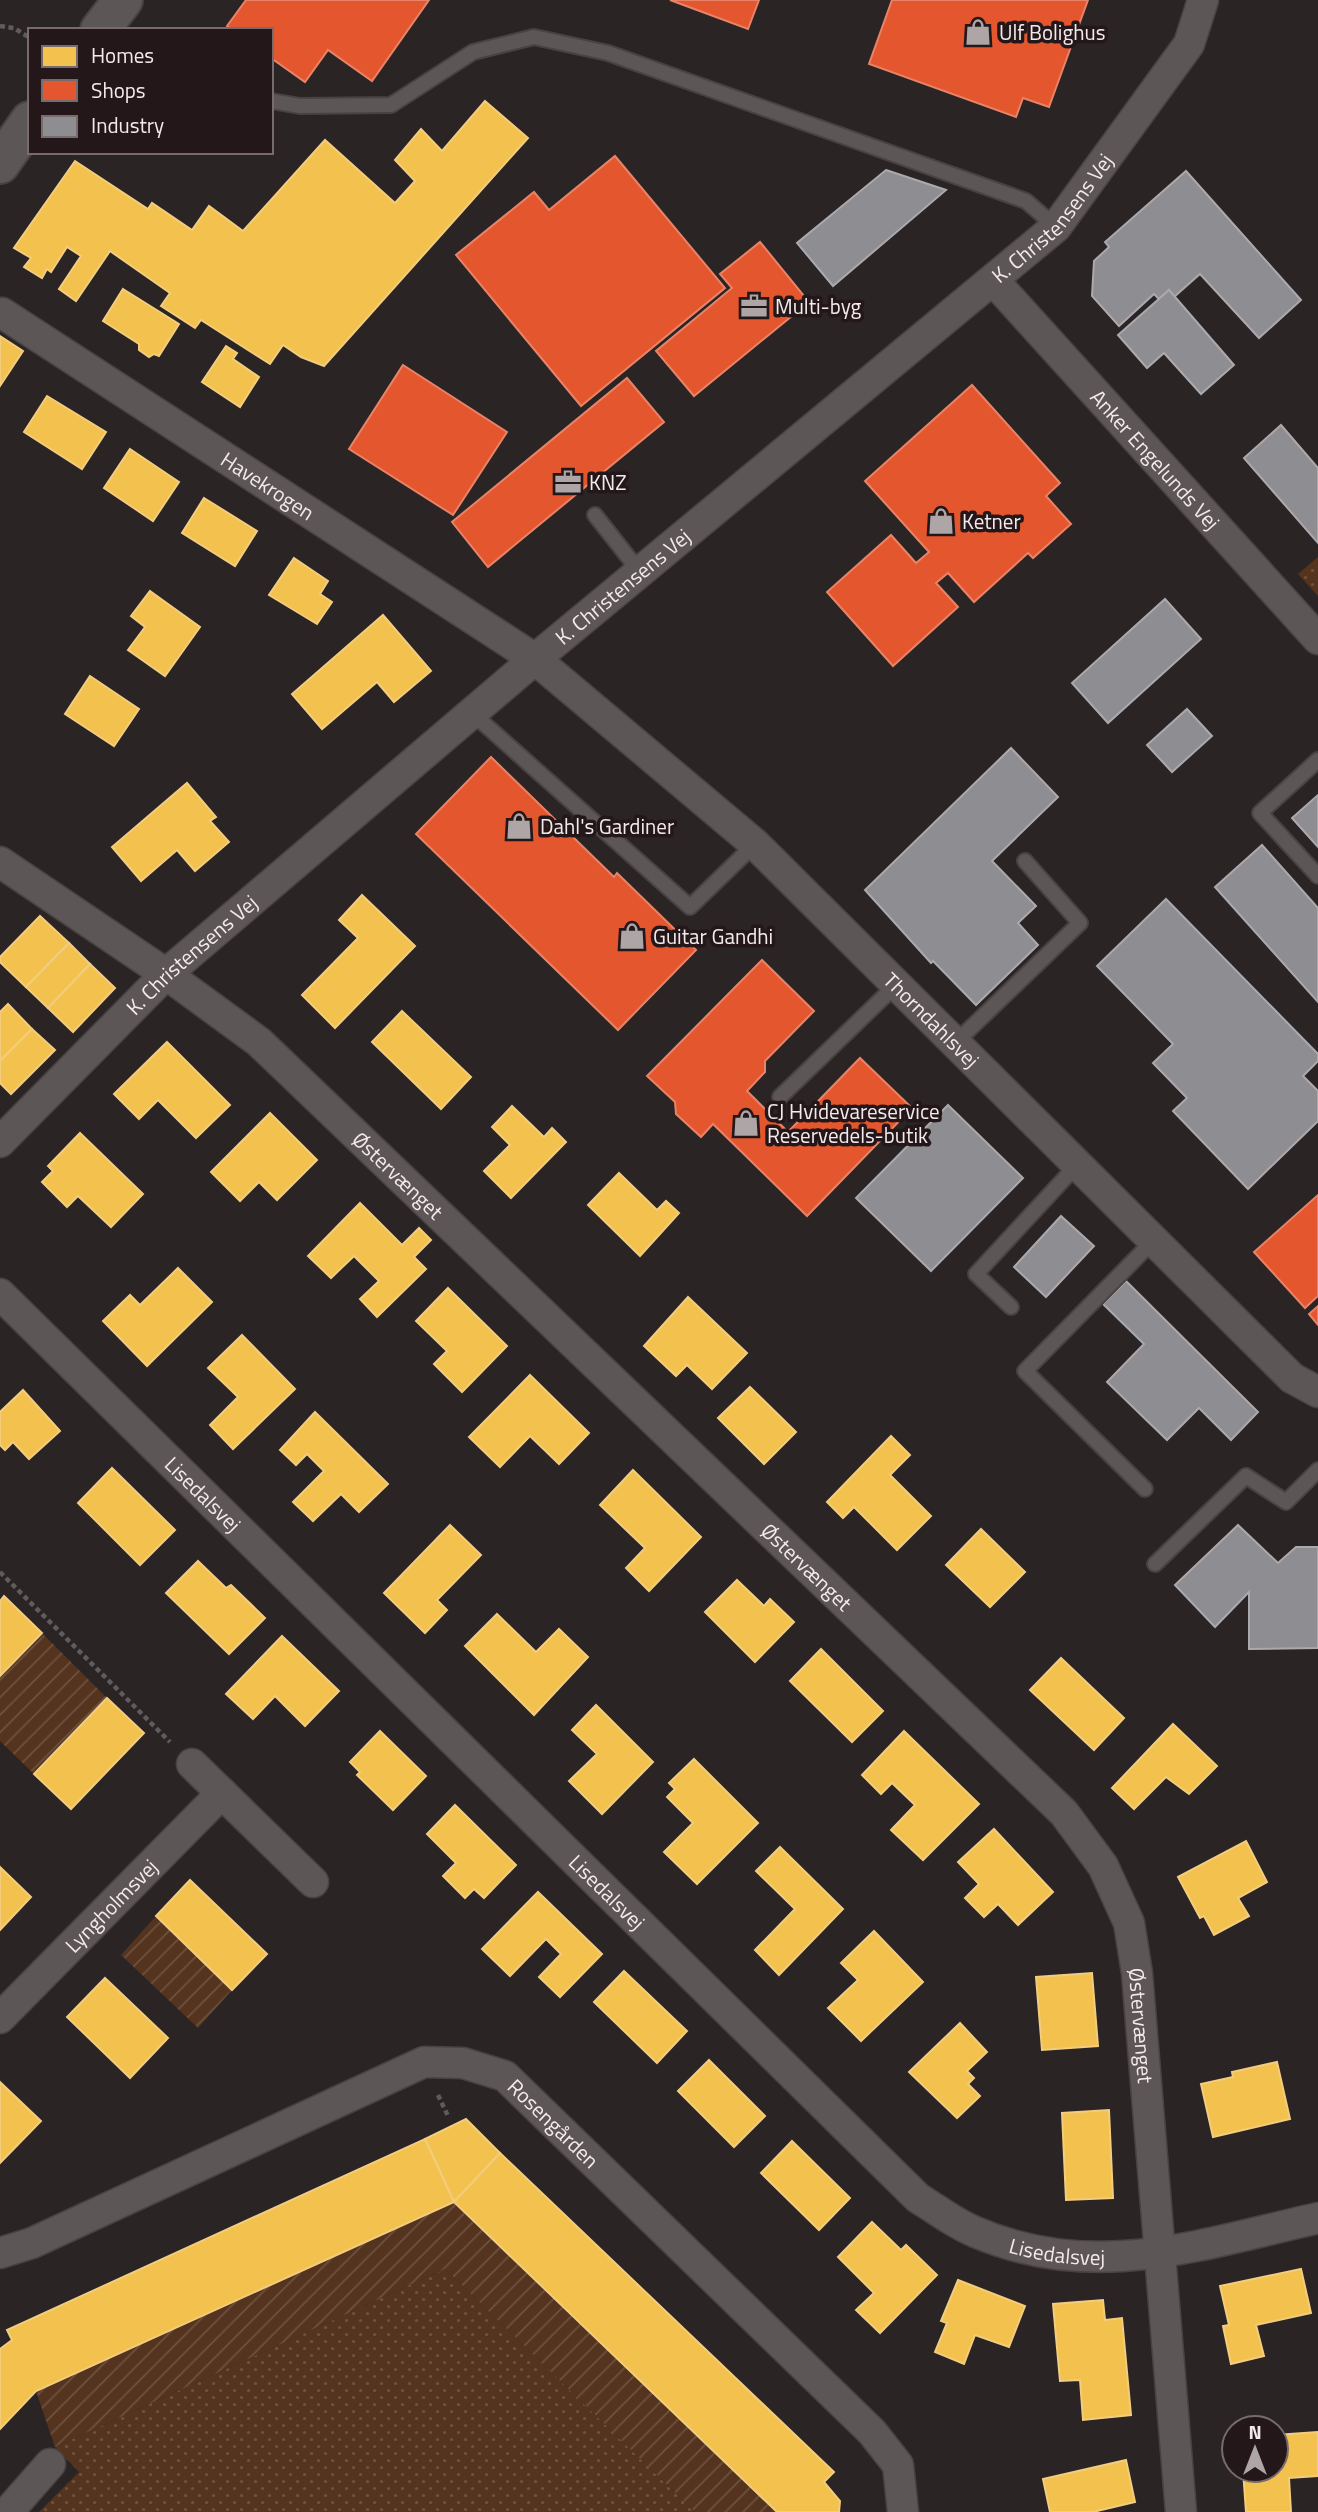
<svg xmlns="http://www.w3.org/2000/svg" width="1318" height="2512" font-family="'Titillium Web',sans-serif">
  <defs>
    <pattern id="grass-dots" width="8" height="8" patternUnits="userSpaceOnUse" patternTransform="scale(1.75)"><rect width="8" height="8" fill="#54341e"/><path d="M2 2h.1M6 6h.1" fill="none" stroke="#6d523f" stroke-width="1.8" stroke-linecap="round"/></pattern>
    <pattern id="garden-furrows" width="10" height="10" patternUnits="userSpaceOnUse" patternTransform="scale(1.75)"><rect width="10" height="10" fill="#54341e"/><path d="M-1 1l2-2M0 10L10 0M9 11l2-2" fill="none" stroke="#6d523f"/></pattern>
  </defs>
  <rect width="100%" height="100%" fill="#2a2425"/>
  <g fill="url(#grass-dots)">
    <polygon points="1318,557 1318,596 1298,574"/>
    <polygon points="445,2269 695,2512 39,2512 79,2472 55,2447"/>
  </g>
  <g fill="url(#garden-furrows)">
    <polygon points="42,1633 107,1698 34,1774 0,1741 0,1676"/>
    <polygon points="156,1916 232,1990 198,2028 121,1955"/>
    <polygon points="454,2202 777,2512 695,2512 445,2269 55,2447 36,2391"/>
  </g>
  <g fill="#f2c14e" stroke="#f3cd7d" stroke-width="2">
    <polygon points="485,101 528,138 324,366 301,357 283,345 270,364 201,320 195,328 161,306 170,293 110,251 76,301 59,289 81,256 67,247 51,272 47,269 42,278 24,267 31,258 14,248 75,161 148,209 152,203 192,230 209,206 243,231 325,140 395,203 415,181 395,160 421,129 442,151"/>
    <polygon points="123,289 179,324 159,356 154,354 149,357 139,350 139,344 103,321"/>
    <polygon points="0,336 23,351 0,386"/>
    <polygon points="226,346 237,353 233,359 259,377 240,407 202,382"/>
    <polygon points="47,396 106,432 82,469 24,432"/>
    <polygon points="130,449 179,482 153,521 104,488"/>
    <polygon points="204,498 257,531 235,566 182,533"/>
    <polygon points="294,558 328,581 320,594 332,602 317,624 269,595"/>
    <polygon points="150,591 200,627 165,676 128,650 145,627 131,616"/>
    <polygon points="383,615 431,671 394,702 377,682 322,729 292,694"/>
    <polygon points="90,676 139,709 114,746 65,714"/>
    <polygon points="187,783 216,817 210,821 229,842 195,871 177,850 141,881 112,847"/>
    <polygon points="362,895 415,946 335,1028 302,995 358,938 339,920"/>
    <polygon points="40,916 69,943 26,987 0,962 0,957"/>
    <polygon points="69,943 90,964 48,1008 26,987"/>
    <polygon points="90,964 115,988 73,1032 48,1008"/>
    <polygon points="8,1004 32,1029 0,1061 0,1012"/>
    <polygon points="402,1011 471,1077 441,1109 372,1042"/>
    <polygon points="32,1029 55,1050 11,1094 0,1083 0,1061"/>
    <polygon points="167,1042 230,1105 196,1138 158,1100 139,1119 114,1094"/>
    <polygon points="512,1106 544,1137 552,1128 566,1142 511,1198 484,1171 510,1145 492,1127"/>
    <polygon points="270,1113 317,1160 277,1200 259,1182 240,1201 211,1172"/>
    <polygon points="80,1133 143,1194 111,1227 78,1196 67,1207 42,1182 53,1171 48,1166"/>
    <polygon points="619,1173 657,1210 666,1201 679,1213 640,1256 588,1205"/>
    <polygon points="360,1203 402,1245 419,1228 431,1240 414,1257 426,1269 377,1317 360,1299 379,1281 354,1256 331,1278 308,1256"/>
    <polygon points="178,1268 212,1302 147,1366 103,1321 130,1295 140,1305"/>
    <polygon points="448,1288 507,1346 462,1392 434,1364 447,1351 416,1321"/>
    <polygon points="688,1297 747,1353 712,1389 687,1365 676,1376 644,1346"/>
    <polygon points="242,1335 295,1389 233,1449 210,1425 238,1397 208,1368"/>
    <polygon points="530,1375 589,1433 559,1464 530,1436 500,1467 469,1437"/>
    <polygon points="750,1387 796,1432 764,1464 718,1418"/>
    <polygon points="23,1390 60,1431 29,1459 13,1442 5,1450 0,1445 0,1412"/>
    <polygon points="315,1412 388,1484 359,1512 341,1494 313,1521 293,1502 324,1471 307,1454 296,1465 280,1450"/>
    <polygon points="891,1436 910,1455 890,1475 931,1516 897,1550 854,1507 843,1518 827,1502"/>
    <polygon points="112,1468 175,1530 140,1565 78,1503"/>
    <polygon points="633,1470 701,1537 649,1591 626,1568 645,1548 600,1505"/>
    <polygon points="450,1525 481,1555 437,1600 447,1610 425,1633 384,1593"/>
    <polygon points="981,1529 1025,1572 990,1607 946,1565"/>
    <polygon points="198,1561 226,1588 231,1585 265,1618 229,1654 166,1593"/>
    <polygon points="737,1580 764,1606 770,1599 794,1622 755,1662 705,1612"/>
    <polygon points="4,1596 42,1633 0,1676 0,1601"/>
    <polygon points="497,1614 536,1652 559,1629 588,1657 534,1715 465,1646"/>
    <polygon points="282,1636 339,1691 305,1726 275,1696 253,1719 226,1694"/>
    <polygon points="821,1649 883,1711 852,1742 790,1681"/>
    <polygon points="1061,1658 1124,1718 1094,1750 1030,1690"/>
    <polygon points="107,1698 144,1733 71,1809 34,1774"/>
    <polygon points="596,1705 653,1762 602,1814 569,1781 597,1754 572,1730"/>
    <polygon points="1173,1724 1217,1766 1189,1794 1166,1777 1134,1809 1112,1788"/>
    <polygon points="380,1731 426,1776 393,1810 357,1775 360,1772 350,1762"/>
    <polygon points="904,1731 979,1804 923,1860 891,1830 915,1805 892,1783 881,1794 862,1775"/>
    <polygon points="694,1759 758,1823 697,1884 664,1852 693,1823 667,1797 675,1789 669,1783"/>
    <polygon points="455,1805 516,1865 484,1898 474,1889 465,1898 443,1876 456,1863 427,1834"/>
    <polygon points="994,1829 1053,1892 1018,1925 998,1904 984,1917 965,1898 979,1884 958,1862"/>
    <polygon points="1246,1841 1267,1882 1238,1898 1249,1916 1214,1935 1204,1916 1200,1918 1178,1877"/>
    <polygon points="780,1847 843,1909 779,1975 755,1950 795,1909 756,1871"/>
    <polygon points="0,1867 31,1897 0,1930"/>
    <polygon points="190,1880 267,1954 232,1990 156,1916"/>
    <polygon points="538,1892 602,1954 560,1997 539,1977 561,1954 546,1939 510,1976 482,1949"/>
    <polygon points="874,1931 923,1982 861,2041 828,2008 858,1980 841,1963"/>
    <polygon points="624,1971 687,2031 657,2063 594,2002"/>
    <polygon points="1092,1973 1098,2046 1042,2050 1036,1977"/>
    <polygon points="105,1978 168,2038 130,2078 67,2017"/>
    <polygon points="960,2023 987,2052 967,2071 974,2078 968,2084 980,2096 957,2118 909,2072"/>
    <polygon points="709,2060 765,2116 734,2147 678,2091"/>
    <polygon points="1277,2062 1290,2119 1213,2137 1201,2084 1233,2077 1232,2072"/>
    <polygon points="0,2082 41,2121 0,2163"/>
    <polygon points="1109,2110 1113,2198 1066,2200 1062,2113"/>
    <polygon points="466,2119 500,2153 454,2202 425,2139"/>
    <polygon points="425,2139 454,2202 36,2391 0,2429 0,2349 12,2340 7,2330"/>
    <polygon points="792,2141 850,2198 819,2230 761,2173"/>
    <polygon points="500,2153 834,2472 824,2482 840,2501 839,2512 777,2512 454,2202"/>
    <polygon points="872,2222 901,2250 906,2245 937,2275 880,2333 856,2310 874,2293 838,2257"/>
    <polygon points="1301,2269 1311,2313 1256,2325 1264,2356 1231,2364 1223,2326 1229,2325 1220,2286"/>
    <polygon points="958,2280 1025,2306 1009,2347 975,2335 964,2364 935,2352 947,2323 941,2321"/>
    <polygon points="1103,2300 1105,2320 1122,2318 1131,2415 1083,2420 1080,2380 1060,2381 1053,2304"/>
    <polygon points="1318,2432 1318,2476 1289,2478 1291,2512 1246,2512 1243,2470 1276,2470 1276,2435"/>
    <polygon points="1126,2460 1135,2502 1093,2512 1050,2512 1043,2479"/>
  </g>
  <g fill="#e4572e" stroke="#e98367" stroke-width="2">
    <polygon points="246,0 429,0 372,81 328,50 305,82 271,58 271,30 232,30 227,26"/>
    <polygon points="670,0 759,0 748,29"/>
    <polygon points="892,0 1088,0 1049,107 1023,98 1016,117 869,64"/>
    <polygon points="615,156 725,288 581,406 456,255 534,192 549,210"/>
    <polygon points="760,242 809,302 694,396 656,351 732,288 720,274"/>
    <polygon points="403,365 507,432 453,515 349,449"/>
    <polygon points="627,378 664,422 488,567 452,522"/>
    <polygon points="972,385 1060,483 1046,496 1071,524 1033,558 1028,553 974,602 948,573 936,583 958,607 893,666 827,592 891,535 916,563 929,552 865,481"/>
    <polygon points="491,757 614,877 617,873 696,950 618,1030 416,834"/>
    <polygon points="762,960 814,1011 765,1061 765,1072 747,1091 788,1132 860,1058 912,1108 807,1216 713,1124 701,1137 676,1114 675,1102 647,1076"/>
    <polygon points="1318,1195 1318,1296 1305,1308 1254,1252"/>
    <polygon points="1318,1306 1318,1325 1309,1314"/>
  </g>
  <g fill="#8d8d92" stroke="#aca9ad" stroke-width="2">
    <polygon points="886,170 946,190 833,286 797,243"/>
    <polygon points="1186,171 1301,300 1259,338 1200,274 1174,297 1169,290 1159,299 1154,294 1119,326 1092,296 1094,261 1109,247 1105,242"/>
    <polygon points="1169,290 1234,365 1201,394 1164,353 1147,368 1118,335"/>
    <polygon points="1281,425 1318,468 1318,543 1244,458"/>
    <polygon points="1165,599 1201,639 1108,723 1072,683"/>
    <polygon points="1187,709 1212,736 1172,772 1147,745"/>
    <polygon points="1011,748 1058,797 992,861 1036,906 1018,923 1038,945 976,1005 933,961 931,963 865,890"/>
    <polygon points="1318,795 1318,847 1292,818"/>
    <polygon points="1262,845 1318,908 1318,1002 1215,887"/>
    <polygon points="1166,899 1318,1054 1318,1061 1303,1076 1318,1091 1318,1121 1248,1189 1173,1111 1187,1098 1153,1063 1173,1044 1097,966"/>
    <polygon points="948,1105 1023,1178 931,1271 856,1198"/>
    <polygon points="1061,1216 1094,1246 1046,1297 1014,1267"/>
    <polygon points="1126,1281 1258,1412 1231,1440 1199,1408 1167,1440 1107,1382 1144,1344 1103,1304"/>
    <polygon points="1238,1525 1278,1563 1296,1547 1318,1547 1318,1648 1249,1649 1249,1592 1215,1627 1175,1585"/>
  </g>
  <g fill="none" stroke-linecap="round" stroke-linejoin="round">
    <defs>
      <g id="lane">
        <polyline points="271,101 300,106 391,105 473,52 534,37 608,53 1026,201 1056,227"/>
        <polyline points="595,515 640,572"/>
        <polyline points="472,713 690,907 755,844"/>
        <polyline points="1318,760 1260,813 1318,876"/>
        <polyline points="954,1044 1080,923 1025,861"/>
        <polyline points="780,1097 895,986"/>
        <polyline points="1011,1307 976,1274 1077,1165"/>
        <polyline points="1145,1489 1025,1371 1153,1241"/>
        <polyline points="1155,1564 1246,1476 1286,1502 1318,1470"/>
      </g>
      <g id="street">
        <path id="s1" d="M993 280 1318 639"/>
        <path id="s2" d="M2 313 535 659 755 844 1292 1378 1318 1392"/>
        <path id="s3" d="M0 862 166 974 259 1042 1064 1813 1103 1866 1129 1923 1137 1973 1181 2512"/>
        <path id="s4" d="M0 1142 166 974 535 659 1056 227 1189 44 1203 0"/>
        <path id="s5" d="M0 1294 918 2198C936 2209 954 2223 973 2231 1092 2283 1199 2245 1318 2218"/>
        <polyline points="192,1764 313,1882"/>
        <path id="s6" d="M0 2018 222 1793"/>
        <path id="s7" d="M0 2253 32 2243 424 2062 463 2063 505 2076 872 2432 898 2465 903 2512"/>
        <polyline points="8,2512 50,2464"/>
      </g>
      <g id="secondary">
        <polyline points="100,30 123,0"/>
        <polyline points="0,164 30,121"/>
      </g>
    </defs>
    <use href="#lane" stroke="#484243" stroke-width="18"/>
    <use href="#street" stroke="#484243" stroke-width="33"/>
    <use href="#secondary" stroke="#484243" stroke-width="42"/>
    <g stroke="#605b5c" stroke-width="4.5" stroke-dasharray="5 3.5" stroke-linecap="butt">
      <polyline points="0,26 14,28 30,38"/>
      <polyline points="0,1572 170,1742"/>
      <polyline points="438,2095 448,2116"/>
    </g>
    <use href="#lane" stroke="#5c5657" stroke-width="14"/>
    <use href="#street" stroke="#5c5657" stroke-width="30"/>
    <use href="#secondary" stroke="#5c5657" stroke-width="38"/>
  </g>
  <defs>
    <symbol id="shop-bare" viewBox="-9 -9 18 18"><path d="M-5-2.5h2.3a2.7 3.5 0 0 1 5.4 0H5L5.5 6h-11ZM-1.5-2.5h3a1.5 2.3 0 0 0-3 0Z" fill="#ada5a6" stroke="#241719" stroke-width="2.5" paint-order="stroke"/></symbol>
    <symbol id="office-bare" viewBox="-9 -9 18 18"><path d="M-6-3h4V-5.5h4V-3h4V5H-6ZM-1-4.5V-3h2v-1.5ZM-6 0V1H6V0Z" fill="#ada5a6" stroke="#241719" stroke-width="2.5" paint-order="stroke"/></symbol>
  </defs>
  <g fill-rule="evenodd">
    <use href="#shop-bare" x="959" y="13" width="38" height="38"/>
    <use href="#office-bare" x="735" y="287" width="38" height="38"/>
    <use href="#office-bare" x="549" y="463" width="38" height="38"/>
    <use href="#shop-bare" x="922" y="502" width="38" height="38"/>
    <use href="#shop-bare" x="500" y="807" width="38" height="38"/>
    <use href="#shop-bare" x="613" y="917" width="38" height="38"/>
    <use href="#shop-bare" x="727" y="1104" width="38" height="38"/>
  </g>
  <g text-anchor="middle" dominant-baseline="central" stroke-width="7" stroke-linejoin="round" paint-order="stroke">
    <g font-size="21" fill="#f4eaec" stroke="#241719" text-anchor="start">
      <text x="999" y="32">Ulf Bolighus</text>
      <text x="775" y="306">Multi-byg</text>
      <text x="589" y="482">KNZ</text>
      <text x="962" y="521">Ketner</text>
      <text x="540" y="826">Dahl's Gardiner</text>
      <text x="653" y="936">Guitar Gandhi</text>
      <text x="767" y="1111">CJ Hvidevareservice<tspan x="767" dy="24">Reservedels-butik</tspan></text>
    </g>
    <g font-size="21" fill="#f4eaec" stroke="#241719">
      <text stroke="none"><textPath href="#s4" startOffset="1402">K. Christensens Vej</textPath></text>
      <text stroke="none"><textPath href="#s1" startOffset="242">Anker Engelunds Vej</textPath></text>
      <text stroke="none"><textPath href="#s2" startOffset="317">Havekrogen</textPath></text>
      <text stroke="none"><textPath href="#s4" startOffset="835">K. Christensens Vej</textPath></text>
      <text stroke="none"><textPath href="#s4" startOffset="268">K. Christensens Vej</textPath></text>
      <text stroke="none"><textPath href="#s2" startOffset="1172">Thorndahlsvej</textPath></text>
      <text stroke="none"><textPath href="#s3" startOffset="508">Østervænget</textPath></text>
      <text stroke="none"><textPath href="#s5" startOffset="285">Lisedalsvej</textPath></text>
      <text stroke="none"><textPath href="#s3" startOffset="1074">Østervænget</textPath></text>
      <text stroke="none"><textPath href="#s5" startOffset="852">Lisedalsvej</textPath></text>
      <text stroke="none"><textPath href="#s6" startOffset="158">Lyngholmsvej</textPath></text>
      <text stroke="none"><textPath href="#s3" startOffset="1662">Østervænget</textPath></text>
      <text stroke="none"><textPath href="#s7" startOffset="616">Rosengården</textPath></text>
      <text stroke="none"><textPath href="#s5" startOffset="1440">Lisedalsvej</textPath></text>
    </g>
  </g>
  <rect x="28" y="28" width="245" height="126" fill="#241719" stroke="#776b6d" stroke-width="2"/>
  <rect x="42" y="46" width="35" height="21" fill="#f2c14e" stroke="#776b6d" stroke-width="2"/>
  <text x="91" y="63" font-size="21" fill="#f4eaec">Homes</text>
  <rect x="42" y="80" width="35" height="21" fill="#e4572e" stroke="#776b6d" stroke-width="2"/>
  <text x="91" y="98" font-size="21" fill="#f4eaec">Shops</text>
  <rect x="42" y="116" width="35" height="21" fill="#8d8d92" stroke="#776b6d" stroke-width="2"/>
  <text x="91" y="133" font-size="21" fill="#f4eaec">Industry</text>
  <g transform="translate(1255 2449)"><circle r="33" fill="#241719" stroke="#776b6d" stroke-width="2"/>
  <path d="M0-5L12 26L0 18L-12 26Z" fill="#ada5a6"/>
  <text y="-10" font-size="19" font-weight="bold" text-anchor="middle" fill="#f4eaec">N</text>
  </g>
</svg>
